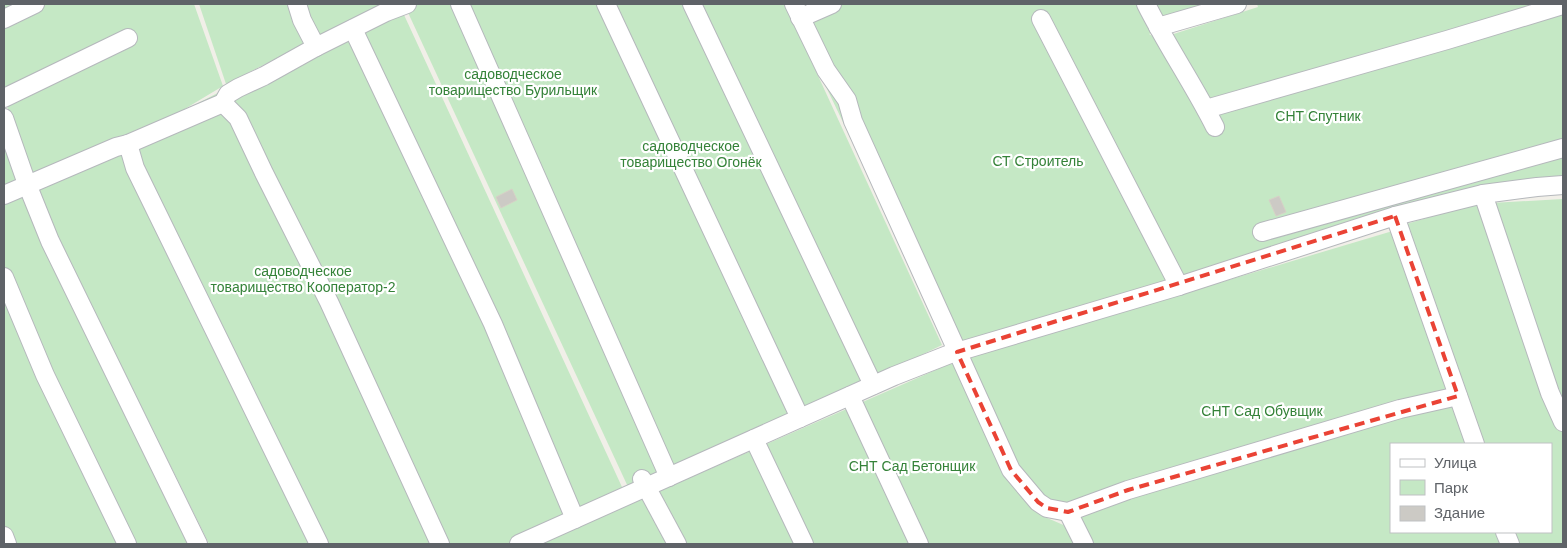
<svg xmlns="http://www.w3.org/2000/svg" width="1567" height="548" font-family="Helvetica,sans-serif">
  <rect width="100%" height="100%" fill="#f1efe8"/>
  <g fill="#c5e8c5">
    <polygon points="4,4 194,4 223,86 173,116 391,4 399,4 628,500 536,544 209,544 29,178 4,96"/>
    <polygon points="199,4 383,4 226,84"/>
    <polygon points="404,4 785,4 942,345 677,473 629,489"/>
    <polygon points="798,4 1217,4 1149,34 1158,39 1258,7 1257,4 1563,4 1563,179 1485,186 952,350 795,22"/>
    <polygon points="4,128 20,180 4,188"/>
    <polygon points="24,193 195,544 4,544 4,202"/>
    <polygon points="1563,199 1563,544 1514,544 1510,532 1551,532 1551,444 1480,444 1403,225 1474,204"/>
    <polygon points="1396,230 1470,444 1391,444 1391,532 1500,532 1504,544 1089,544 1042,500 1017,474 964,359"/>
    <polygon points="954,362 1032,507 1045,517 1068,527 1076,544 538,544"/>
  </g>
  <g fill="#cccac5" stroke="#d6d1c6">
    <polygon points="512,189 517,200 501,208 496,197"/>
    <polygon points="1279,196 1286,212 1276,216 1269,200"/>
  </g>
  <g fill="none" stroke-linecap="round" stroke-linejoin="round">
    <defs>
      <g id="minor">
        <polyline points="297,4 302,20 316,47"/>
        <polyline points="460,4 669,477"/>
        <polyline points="606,4 800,418"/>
        <polyline points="692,4 873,385"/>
        <polyline points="794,4 826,70 847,100 853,121 1011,470 1038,502 1047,508 1068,512 1128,490 1400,409 1458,396"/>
        <path d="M1146 4C1167 46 1194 85 1215 127"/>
        <polyline points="800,18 832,4"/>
        <polyline points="4,19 35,4"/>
        <polyline points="1041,19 1179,286"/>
        <polyline points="1158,27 1237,4"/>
        <polyline points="353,29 493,324 575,519"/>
        <polyline points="4,98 128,38"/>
        <polyline points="223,103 238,118 264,173 329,302 440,544"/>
        <polyline points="1206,109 1447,40 1563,5"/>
        <polyline points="4,118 27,184 50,241 198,544"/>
        <polyline points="128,144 135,168 319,544"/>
        <polyline points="1483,194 1550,393 1563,422"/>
        <polyline points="4,195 116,147 128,144 223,103 228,94 238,88 264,76 316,47 386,12 407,4"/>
        <polyline points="1395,216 1475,444"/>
        <polyline points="1262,232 1563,148"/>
        <polyline points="4,277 45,375 127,544"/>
        <polyline points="850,396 919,544"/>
        <polyline points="754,439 804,544"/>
        <polyline points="642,479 677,544"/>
        <polyline points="1068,512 1084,544"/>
        <polyline points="1505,532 1510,544"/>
        <polyline points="4,536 7,544"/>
        <polyline points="519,544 894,376 950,354 1179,286 1395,216 1483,194 1537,187 1563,185"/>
      </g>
    </defs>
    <use href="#minor" stroke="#b5b8bc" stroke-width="20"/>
    <use href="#minor" stroke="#fff" stroke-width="18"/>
  </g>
  <path fill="none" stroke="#ea4335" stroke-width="4" stroke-dasharray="10 6" stroke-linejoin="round" d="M1395 216 1458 396 1128 490 1068 512 1047 508 1038 502 1011 470 957 352Z"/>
  <g text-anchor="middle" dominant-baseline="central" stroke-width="4.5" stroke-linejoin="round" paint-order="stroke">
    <g font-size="14" fill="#348238" stroke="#fff">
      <text x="513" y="74">садоводческое<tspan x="513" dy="16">товарищество Бурильщик</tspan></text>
      <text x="1318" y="116">СНТ Спутник</text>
      <text x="691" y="146">садоводческое<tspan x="691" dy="16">товарищество Огонёк</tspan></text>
      <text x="1038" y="161">СТ Строитель</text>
      <text x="303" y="271">садоводческое<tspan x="303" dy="16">товарищество Кооператор-2</tspan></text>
      <text x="1262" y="411">СНТ Сад Обувщик</text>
      <text x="912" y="466">СНТ Сад Бетонщик</text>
    </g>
  </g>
  <rect width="1567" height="548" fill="none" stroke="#5f6368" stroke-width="10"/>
  <rect x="1390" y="443" width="162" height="90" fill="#ffffff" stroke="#bfc1c3"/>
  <rect x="1400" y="459" width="25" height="8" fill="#ffffff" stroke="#bfc1c3"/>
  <text x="1434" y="468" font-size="15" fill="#5f6368">Улица</text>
  <rect x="1400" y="480" width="25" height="15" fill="#c5e8c5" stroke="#bfc1c3"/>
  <text x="1434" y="493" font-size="15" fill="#5f6368">Парк</text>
  <rect x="1400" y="506" width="25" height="15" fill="#cccac5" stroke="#bfc1c3"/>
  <text x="1434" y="518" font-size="15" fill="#5f6368">Здание</text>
</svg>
